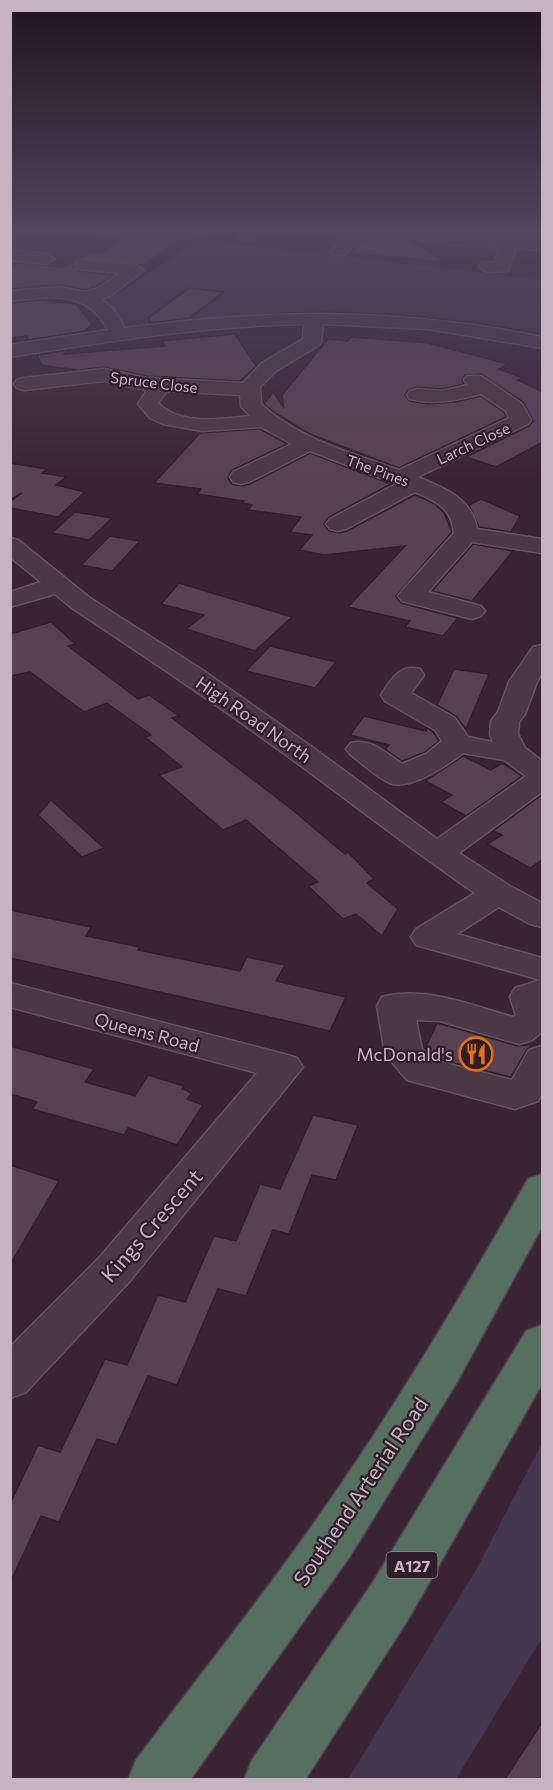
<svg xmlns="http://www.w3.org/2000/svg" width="553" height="1790" font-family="Commissioner,sans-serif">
  <rect width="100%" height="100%" fill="#3a2434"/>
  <g fill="#43364f">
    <path d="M200 240 542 280V333C460 319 377 309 293 312 238 314 183 323 129 328L104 302Z"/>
    <polygon points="542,1443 542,1638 456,1779 348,1779 476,1570"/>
  </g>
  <g fill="#594153" stroke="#311f2c" stroke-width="1.5">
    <polygon points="484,229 543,229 543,238 489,235"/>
    <polygon points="393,235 407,239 445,262 350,253 361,242"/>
    <polygon points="124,238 161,240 180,240 144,265 78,259 92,251 102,253"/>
    <polygon points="75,260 73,266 77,271 114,275 97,286 85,290 60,285 10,289 10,268 18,263 63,267"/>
    <polygon points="189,288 224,292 189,318 151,323 148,318"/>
    <polygon points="39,300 76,304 92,324 85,331 29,340 27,336 10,338 10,303"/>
    <polygon points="235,334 256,366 240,381 147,376 104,367 79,370 46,366 42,365 37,355 68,350 64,354 165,346 162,341"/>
    <polygon points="351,337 428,343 508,364 499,369 523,378 518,380 543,392 543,442 496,467 466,457 529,426 533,421 523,402 481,374 465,375 462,380 464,384 442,389 416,387 408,390 405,395 410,401 428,404 455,402 481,396 504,412 506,417 399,468 310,434 277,414 264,404 273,392 284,408 282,395 328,339 348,341"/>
    <polygon points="260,429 287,444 232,470 228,478 232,484 242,486 250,484 310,453 391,484 329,517 324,524 329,531 339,533 347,531 415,495 435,504 444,513 452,532 396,596 401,603 458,618 443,636 405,627 410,621 348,607 405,546 324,555 299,550 312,535 290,532 301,517 248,510 252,505 242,503 244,501 197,494 201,489 154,483 200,433"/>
    <polygon points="10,463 47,469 42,473 66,477 56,485 85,492 58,517 10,508 10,502 22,493 10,500"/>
    <polygon points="481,499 520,516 511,532 479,527 469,505"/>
    <polygon points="75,512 112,518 89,540 52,533"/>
    <polygon points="110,536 140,541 112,571 81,565"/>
    <polygon points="473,544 513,551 472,601 432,591"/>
    <polygon points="179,583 292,617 255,651 186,629 204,615 161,604"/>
    <polygon points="51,622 75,644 68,646 138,699 149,695 179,716 172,718 289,807 345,854 348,852 374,879 367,883 398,909 382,936 356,914 343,919 308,886 318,882 246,820 223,830 159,775 182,767 145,737 151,735 107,703 84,712 30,672 10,676 10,634"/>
    <polygon points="270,646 336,662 315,688 246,671"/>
    <polygon points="454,669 489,674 466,729 456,716 437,705"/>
    <polygon points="364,716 426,731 427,728 433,732 439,741 425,752 402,761 385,749 389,745 350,735"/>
    <polygon points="463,756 491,770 502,763 522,776 466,816 441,802 452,795 425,781"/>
    <polygon points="543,794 543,859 530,868 487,844 502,835 493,831"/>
    <polygon points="51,800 104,848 82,857 38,815"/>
    <polygon points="10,910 91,927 86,936 140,947 138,950 240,971 247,957 285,965 276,981 346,997 330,1031 10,958"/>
    <polygon points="437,1023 518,1046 534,1044 527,1049 511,1077 434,1058 425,1049"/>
    <polygon points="10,1046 94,1069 85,1082 135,1096 148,1075 184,1086 182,1089 192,1093 187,1099 203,1105 177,1145 128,1128 124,1135 32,1109 37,1102 10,1094"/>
    <polygon points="313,1115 358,1125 336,1180 312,1175 289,1234 273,1230 246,1296 218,1289 177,1385 148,1376 117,1445 97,1439 59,1522 41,1516 10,1583 10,1504 38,1445 60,1452 105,1359 127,1365 158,1295 185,1302 214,1236 236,1241 260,1184 280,1189"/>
    <polygon points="10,1165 59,1181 10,1265"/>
    <polygon points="543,1721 543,1779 505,1779"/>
  </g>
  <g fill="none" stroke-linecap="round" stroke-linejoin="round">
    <defs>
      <g id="minor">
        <path d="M91 229H217C203 244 120 236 99 234Z"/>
        <polygon points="243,229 259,229 251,240 245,242 237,237"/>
        <path d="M366 229H415L435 234 542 240V250L516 248 508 271 487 272 479 267 481 263 495 262 500 247 434 244 391 232 360 240 344 255H332L330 252C340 239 350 233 366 229Z"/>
        <polygon points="10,250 46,254 54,259 46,264 10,260"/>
        <path d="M83 260 136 265 144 270 110 296 101 299 114 310 125 328C269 309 399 307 542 337V348L428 329 323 324 321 341 319 345 276 371 260 387 261 404C298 439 352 453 399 470L509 418 506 411 481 394C457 400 435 405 410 399L407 395 410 391 417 389 442 391 468 385 464 380 467 376H481L492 383 522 404 531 420 528 424 418 477C444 488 472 498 477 529L542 539V553L472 542 428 592 481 606 485 611 481 616 472 619 402 601 398 596 402 591 454 533C451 507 437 502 415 492L346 529 338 531 330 529 326 524 330 519 396 484 310 451 249 482 241 484 233 482 230 477 233 472 292 444 261 427 202 431 163 424 150 418 138 404 147 390 104 381 24 390 17 388 14 384 17 380 24 378 104 369 147 378 243 383 262 363 303 339 304 324C205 326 108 341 10 357V345L108 330C88 290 49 296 10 301V291L60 287 85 292 98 288 120 273 77 269 75 265 77 261ZM167 391 240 395 241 406 250 416C221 419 181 426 158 403Z"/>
        <path d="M10 538 18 540 90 598 204 671 312 747 437 839 526 776 504 760 463 753C448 765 410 791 390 783 376 777 363 764 351 755L346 749 351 743C371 738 386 753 402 764L426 754 442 741 435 730 385 701 381 695C392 679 399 664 420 669L424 675 411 693 455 718 468 737 493 742 490 734 491 721 498 712 509 682 533 647 542 645V673L537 682 525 714 519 722 518 734 525 748 542 761V792L459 853 510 886 542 903V927L530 924 499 907 457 934 542 958V1032L532 1040 519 1044 440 1021 416 1020 422 1049 433 1060 512 1080 529 1050 542 1046V1094L538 1101 515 1109 407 1080 385 1054 377 1006 382 997C424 985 473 1006 513 1017L516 1015 510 997 515 988 541 980 416 945 411 937 416 929 475 893C412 850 352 803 290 758 219 706 146 657 72 608L55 594 10 607V592L41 582 10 557Z"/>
        <polygon points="10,983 284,1054 297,1058 303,1067 129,1282 26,1392 10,1398 10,1347 99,1258 257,1073 10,1007"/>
      </g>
      <g id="highway">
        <path d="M542 1174V1227L457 1382 349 1558 190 1780H128L136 1760C195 1681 257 1604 314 1523 392 1413 461 1297 528 1179Z"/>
        <polygon points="542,1325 542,1384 409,1618 305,1780 244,1780 252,1760 373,1582 526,1331"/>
      </g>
    </defs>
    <use href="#minor" stroke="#655360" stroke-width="3"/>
    <use href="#highway" stroke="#52404d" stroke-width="3"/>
    <use href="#minor" fill="#4b3845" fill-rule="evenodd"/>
    <use href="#highway" fill="#55705e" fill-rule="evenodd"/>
  </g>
  <linearGradient id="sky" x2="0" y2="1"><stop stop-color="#20141d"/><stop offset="0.48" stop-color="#4f455c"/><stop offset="1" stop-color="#4f455c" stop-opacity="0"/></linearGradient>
  <rect width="553" height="480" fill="url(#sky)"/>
  <defs>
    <symbol id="restaurant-ring" viewBox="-11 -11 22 22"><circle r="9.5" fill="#2f1d2a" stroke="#e8710a" stroke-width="1.5"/><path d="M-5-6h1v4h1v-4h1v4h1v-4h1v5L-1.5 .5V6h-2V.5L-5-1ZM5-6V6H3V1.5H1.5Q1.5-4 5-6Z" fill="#e8710a"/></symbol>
  </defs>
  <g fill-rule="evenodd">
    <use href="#restaurant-ring" x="457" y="1035" width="38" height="38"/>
  </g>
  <g text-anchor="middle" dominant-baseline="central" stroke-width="4.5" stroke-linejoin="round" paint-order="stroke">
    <g font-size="15" fill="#c6b3c0" stroke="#2f1d2a">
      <text transform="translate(154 382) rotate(7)">Spruce Close</text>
      <text transform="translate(473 443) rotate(-25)">Larch Close</text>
      <text transform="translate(378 470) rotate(20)">The Pines</text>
    </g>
    <rect fill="#2f1d2a" stroke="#998693" stroke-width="1.5" x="386.5" y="1552" width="51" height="26" rx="4.5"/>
    <g font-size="16" font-weight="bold" fill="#c6b3c0">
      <text x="412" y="1565">A127</text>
    </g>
    <g font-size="18" fill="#c6b3c0" stroke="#2f1d2a">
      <text transform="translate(254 719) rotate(35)">High Road North</text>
      <text transform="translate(147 1032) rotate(15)">Queens Road</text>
    </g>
    <g font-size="18" fill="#c6b3c0" stroke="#2f1d2a" text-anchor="end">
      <text x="453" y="1054">McDonald's</text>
    </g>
    <g font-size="21" fill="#c6b3c0" stroke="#2f1d2a">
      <text transform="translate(151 1225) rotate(-49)">Kings Crescent</text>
      <text transform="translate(360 1491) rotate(-56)">Southend Arterial Road</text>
    </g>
  </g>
  <rect width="553" height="1790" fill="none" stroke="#c6b3c0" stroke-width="24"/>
</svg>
